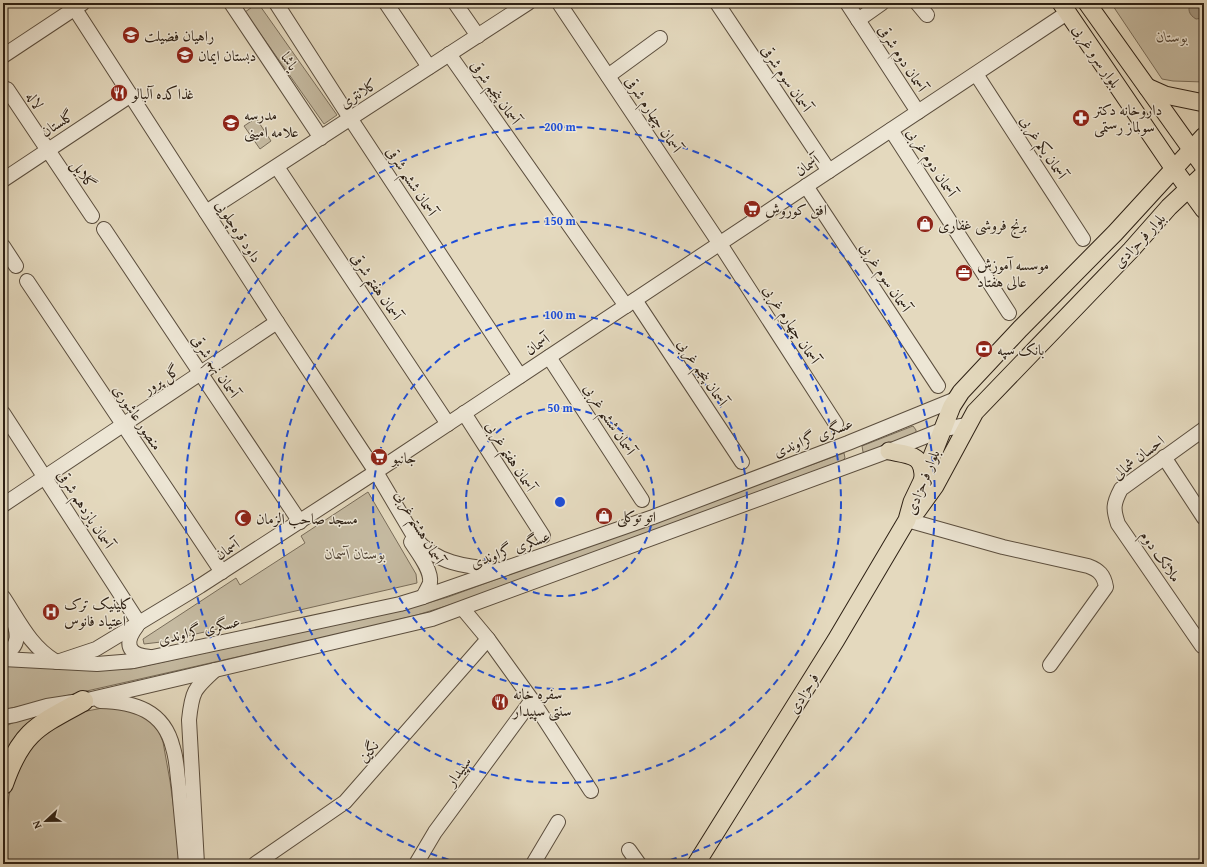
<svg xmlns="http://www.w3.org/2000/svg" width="1207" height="867" font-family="'Gentium Book Plus',Amiri,serif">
  <rect width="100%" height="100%" fill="#e4d9be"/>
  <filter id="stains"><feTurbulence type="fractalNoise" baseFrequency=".005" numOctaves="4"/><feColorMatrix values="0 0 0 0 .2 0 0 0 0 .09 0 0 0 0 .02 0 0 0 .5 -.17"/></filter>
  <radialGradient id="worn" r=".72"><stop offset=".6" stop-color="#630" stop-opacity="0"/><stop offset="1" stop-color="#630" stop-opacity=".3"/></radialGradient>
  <g fill="#c5baa1" stroke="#796d5a">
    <polygon points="258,3 337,115 324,124 245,12"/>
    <polygon points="1111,3 1204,3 1204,82 1173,81 1162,79"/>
    <polygon points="256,118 271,141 260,149 244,126"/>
    <polygon points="913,426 916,430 916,433 865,453 863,452 862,446"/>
    <polygon points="844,453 845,458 842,461 472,598 417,615 369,627 3,710 3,665 131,669 414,607 448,597"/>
    <polygon points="368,492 416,574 417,583 161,642 144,644 143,639 236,578 240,585 305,543 301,536"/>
    <path d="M3 623C12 635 13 637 3 650Z"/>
    <polygon points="113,706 125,707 149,720 159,732 163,742 170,781 176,825 180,864 7,864 7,819 9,796 14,772 28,743 71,716 87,711"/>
    <polygon points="63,709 3,764 3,726 8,725 31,715"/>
  </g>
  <path fill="#a69a84" stroke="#766957" d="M1191 3H1204V18L1196 19C1189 15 1187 9 1191 3Z"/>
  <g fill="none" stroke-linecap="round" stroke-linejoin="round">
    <defs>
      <g id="minor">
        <path d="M71 3 277 322 376 472 415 538C435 563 466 567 496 569"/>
        <polyline points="231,3 321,138"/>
        <polyline points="276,3 350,118 520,376"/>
        <polyline points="386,3 429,67"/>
        <polyline points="455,3 478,36"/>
        <polyline points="559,3 720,244 836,424"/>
        <polyline points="717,3 829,171"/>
        <polyline points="847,3 918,112"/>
        <polyline points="917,3 927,15"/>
        <polyline points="858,20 882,3"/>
        <polyline points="449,54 626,306"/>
        <polyline points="3,56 83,3"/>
        <polyline points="976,74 1083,239"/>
        <polyline points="608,76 660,38"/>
        <polyline points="7,89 92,216"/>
        <polyline points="891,130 1009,313"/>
        <polyline points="277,167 448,424"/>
        <polyline points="3,180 131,95"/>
        <polyline points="806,186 938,386"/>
        <polyline points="206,212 528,3"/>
        <polyline points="104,229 300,522"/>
        <polyline points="3,246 16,266"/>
        <polyline points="27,281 222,572"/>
        <polyline points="635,300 742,462"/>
        <polyline points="549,357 642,500"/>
        <polyline points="3,413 139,623"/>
        <polyline points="464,413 543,536"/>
        <polyline points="1164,457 1204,518"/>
        <polyline points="3,505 277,322"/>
        <path d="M907 520 1003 547 1088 566C1099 570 1104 575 1106 587L1050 665"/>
        <path d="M411 542C418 553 432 570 430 583 428 588 425 593 423 597"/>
        <path d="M3 597C19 621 30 646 55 661"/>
        <path d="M137 626C124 643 127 655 150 657"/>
        <path d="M1202 646 1118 524C1113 509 1113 504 1121 489L1204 429"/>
        <path d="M3 654C21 647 18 632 12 617"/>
        <polyline points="3,659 97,664 134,661 400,604 423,597 653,517 848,443 956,399"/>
        <polyline points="57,662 96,649 200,586 371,475 1067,13"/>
        <polyline points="532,700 591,791"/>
        <polyline points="83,701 432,619 889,451 944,429 967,425"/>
        <path d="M100 701C134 702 164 710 173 748 177 760 177 774 179 787 181 813 184 838 186 864"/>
        <polyline points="3,717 15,715 47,706 73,702"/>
        <polyline points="629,850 639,864"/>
        <path d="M197 864 189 720C192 691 194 689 215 670"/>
        <polyline points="255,864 345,802 488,639"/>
        <polyline points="416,864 435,832 532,700 488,639 463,609"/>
        <polyline points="533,864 558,822"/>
      </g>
      <g id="major">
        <polyline points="1061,3 1174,169 1204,210"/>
        <polyline points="1087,3 1204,167"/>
        <polyline points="1147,87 1165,95 1204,103"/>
        <path d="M889 451C909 455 924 454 923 479"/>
        <polyline points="917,511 935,486 975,412 1131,250 1169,207 1204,174"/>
        <polyline points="696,864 836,640 907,520 912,502 923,479 952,406 961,392 1020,329 1115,233 1204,136"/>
      </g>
      <path id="highway" d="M3 784C21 732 37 726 83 701"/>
    </defs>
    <use href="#minor" stroke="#5b4e3e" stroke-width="16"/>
    <use href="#major" stroke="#2d2014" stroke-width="19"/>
    <use href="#highway" stroke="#2d2014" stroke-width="22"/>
    <use href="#minor" stroke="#ede6d5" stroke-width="14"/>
    <use href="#major" stroke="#e4d9be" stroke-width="17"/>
    <use href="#highway" stroke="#e4d9be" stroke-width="20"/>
  </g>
  <g fill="none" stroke="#1d4ed8" stroke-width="2" stroke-dasharray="7 5">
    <circle cx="560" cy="502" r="94"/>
    <circle cx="560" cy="502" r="187"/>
    <circle cx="560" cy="502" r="281"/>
    <path d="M460 863A375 375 0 1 1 660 863"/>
  </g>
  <defs>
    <symbol id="school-disc" viewBox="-11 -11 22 22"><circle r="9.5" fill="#8f2418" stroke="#ede6d5"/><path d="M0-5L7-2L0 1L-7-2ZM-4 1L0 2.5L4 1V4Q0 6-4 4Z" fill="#fff"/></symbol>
    <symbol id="restaurant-disc" viewBox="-11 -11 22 22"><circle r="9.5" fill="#8f2418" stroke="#ede6d5"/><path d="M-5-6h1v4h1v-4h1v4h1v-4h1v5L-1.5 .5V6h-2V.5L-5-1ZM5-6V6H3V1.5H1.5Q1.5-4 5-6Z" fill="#fff"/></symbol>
    <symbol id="pharmacy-disc" viewBox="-11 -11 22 22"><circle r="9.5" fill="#8f2418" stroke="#ede6d5"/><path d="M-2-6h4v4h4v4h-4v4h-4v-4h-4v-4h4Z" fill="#fff"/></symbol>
    <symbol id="supermarket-disc" viewBox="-11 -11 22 22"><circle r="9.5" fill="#8f2418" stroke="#ede6d5"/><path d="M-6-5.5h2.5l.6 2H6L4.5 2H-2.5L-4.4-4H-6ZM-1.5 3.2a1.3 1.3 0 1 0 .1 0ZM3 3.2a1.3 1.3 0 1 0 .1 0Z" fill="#fff"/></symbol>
    <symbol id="shop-disc" viewBox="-11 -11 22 22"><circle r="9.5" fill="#8f2418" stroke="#ede6d5"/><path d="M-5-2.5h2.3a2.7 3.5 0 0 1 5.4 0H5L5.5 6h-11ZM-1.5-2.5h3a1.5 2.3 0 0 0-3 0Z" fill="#fff"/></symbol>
    <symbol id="office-disc" viewBox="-11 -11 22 22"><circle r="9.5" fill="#8f2418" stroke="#ede6d5"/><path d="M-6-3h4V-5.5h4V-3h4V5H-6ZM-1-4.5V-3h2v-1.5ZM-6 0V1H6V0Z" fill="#fff"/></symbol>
    <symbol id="bank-disc" viewBox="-11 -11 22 22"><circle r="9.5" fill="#8f2418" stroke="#ede6d5"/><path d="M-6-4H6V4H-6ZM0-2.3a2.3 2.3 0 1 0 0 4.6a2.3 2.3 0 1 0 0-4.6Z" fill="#fff"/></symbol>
    <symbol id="mosque-disc" viewBox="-11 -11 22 22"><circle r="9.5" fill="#8f2418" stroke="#ede6d5"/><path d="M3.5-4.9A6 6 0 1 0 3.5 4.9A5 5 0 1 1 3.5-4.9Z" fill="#fff"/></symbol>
    <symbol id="hospital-disc" viewBox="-11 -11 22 22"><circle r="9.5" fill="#8f2418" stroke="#ede6d5"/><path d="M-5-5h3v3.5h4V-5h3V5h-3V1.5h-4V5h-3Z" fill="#fff"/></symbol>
  </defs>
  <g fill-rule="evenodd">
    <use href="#school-disc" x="121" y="25" width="20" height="20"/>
    <use href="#school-disc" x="175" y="45" width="20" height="20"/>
    <use href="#restaurant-disc" x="109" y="83" width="20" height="20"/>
    <use href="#pharmacy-disc" x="1071" y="108" width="20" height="20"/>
    <use href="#school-disc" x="221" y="113" width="20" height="20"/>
    <use href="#supermarket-disc" x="742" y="199" width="20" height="20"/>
    <use href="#shop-disc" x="915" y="214" width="20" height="20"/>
    <use href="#office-disc" x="954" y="263" width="20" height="20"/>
    <use href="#bank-disc" x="974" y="339" width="20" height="20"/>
    <use href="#supermarket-disc" x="369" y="447" width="20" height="20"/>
    <use href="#shop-disc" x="594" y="506" width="20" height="20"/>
    <use href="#mosque-disc" x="233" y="508" width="20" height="20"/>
    <use href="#hospital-disc" x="41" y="602" width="20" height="20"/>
    <use href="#restaurant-disc" x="490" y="692" width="20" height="20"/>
  </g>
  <g text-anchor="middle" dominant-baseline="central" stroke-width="3" stroke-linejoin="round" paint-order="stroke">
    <g font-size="15" fill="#2d2014" stroke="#ede6d5" text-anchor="start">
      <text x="144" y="35">راهیان فضیلت</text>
      <text x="198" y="55">دبستان ایمان</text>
      <text x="132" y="93">غذاکده آلبالو</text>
      <text x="1094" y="109">داروخانه دکتر<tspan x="1094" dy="17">سولماز رستمی</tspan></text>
      <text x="244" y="114">مدرسه<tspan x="244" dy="17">علامه امینی</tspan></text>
      <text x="765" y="209">افق کوروش</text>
      <text x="938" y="224">برنج فروشی غفاری</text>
      <text x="977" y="264">موسسه آموزش<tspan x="977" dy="17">عالی هفتاد</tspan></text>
      <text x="997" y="349">بانک سپه</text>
      <text x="392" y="457">جانبو</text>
      <text x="617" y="516">اتو توکلی</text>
      <text x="256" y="518">مسجد صاحب الزمان</text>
      <text x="64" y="603">کلینیک ترک<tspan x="64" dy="17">اعتیاد فانوس</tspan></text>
      <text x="513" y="693">سفره خانه<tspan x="513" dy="17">سنتی سپیدار</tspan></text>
    </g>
    <g font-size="15" font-style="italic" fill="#534637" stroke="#ede6d5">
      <text x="1172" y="36">بوستان</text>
      <text x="355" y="553">بوستان آسمان</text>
    </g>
    <g font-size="15" fill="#2d2014" stroke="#ede6d5">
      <text transform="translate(1097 56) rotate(56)">بلوار سرو غربی</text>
      <text transform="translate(903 58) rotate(57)">آسمان دوم شرقی</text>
      <text transform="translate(290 61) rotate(56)">یاشا</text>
      <text transform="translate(787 78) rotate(56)">آسمان سوم شرقی</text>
      <text transform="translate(496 92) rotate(55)">آسمان پنجم شرقی</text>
      <text transform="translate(358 93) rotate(-33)">کلانتری</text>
      <text transform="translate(35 100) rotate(56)">لاله</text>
      <text transform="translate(654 114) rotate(56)">آسمان چهارم شرقی</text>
      <text transform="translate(57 123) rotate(-33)">گلستان</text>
      <text transform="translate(1044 147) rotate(57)">آسمان یکم غربی</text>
      <text transform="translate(932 162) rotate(57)">آسمان دوم غربی</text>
      <text transform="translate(807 165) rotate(-34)">آسمان</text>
      <text transform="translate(84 174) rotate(56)">گلایل</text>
      <text transform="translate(412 181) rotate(57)">آسمان ششم شرقی</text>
      <text transform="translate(239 231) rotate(57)">داود قره‌چلویی</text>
      <text transform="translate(1139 240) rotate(-47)">بلوار فرحزادی</text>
      <text transform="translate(886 277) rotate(57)">آسمان سوم غربی</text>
      <text transform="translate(377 286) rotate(56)">آسمان هفتم شرقی</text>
      <text transform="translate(792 324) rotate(57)">آسمان چهارم غربی</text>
      <text transform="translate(537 344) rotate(-34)">آسمان</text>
      <text transform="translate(216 366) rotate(56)">آسمان نهم شرقی</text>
      <text transform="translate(703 372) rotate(56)">آسمان پنجم غربی</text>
      <text transform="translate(161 379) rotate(-34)">گل پرور</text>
      <text transform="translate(138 417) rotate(56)">منصور عاشوری</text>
      <text transform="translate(610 419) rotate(57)">آسمان ششم غربی</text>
      <text transform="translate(813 437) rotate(-21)">عسگری گراوندی</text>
      <text transform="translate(511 456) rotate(58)">آسمان هفتم غربی</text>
      <text transform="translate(1138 457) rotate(-38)">احسان شمالی</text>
      <text transform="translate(922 482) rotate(-68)">بلوار فرحزادی</text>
      <text transform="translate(86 509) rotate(57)">آسمان یازدهم شرقی</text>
      <text transform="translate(420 527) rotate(60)">آسمان هشتم غربی</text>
      <text transform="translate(227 549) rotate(-33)">آسمان</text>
      <text transform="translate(510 549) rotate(-20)">عسگری گراوندی</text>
      <text transform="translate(1161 556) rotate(55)">ملائک دوم</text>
      <text transform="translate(199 630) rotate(-13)">عسگری گراوندی</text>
      <text transform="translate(803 693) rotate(-58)">فرحزادی</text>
      <text transform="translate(368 751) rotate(-49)">نگین</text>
      <text transform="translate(458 771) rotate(-54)">سپیدار</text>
    </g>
  </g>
  <circle cx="560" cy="502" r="6" fill="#1d4ed8" stroke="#ede6d5" stroke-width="2"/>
  <g font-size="12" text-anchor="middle" font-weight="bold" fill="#1d4ed8" stroke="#ede6d5" stroke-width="3" stroke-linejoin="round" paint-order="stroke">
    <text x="560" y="131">200 m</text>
    <text x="560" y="225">150 m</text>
    <text x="560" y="319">100 m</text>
    <text x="560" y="412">50 m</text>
  </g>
  <rect width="1207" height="867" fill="none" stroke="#e4d9be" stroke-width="16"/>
  <rect x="4" y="4" width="1199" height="859" fill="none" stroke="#2d2014" stroke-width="2"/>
  <rect x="8" y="8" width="1191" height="851" fill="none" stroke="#2d2014"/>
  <g transform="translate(46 821) rotate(248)" stroke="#ede6d5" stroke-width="3" paint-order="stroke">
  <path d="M0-3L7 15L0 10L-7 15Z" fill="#2d2014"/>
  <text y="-6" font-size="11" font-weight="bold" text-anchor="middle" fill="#2d2014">N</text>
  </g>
  <rect width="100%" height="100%" filter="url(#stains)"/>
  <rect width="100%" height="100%" fill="url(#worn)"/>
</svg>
